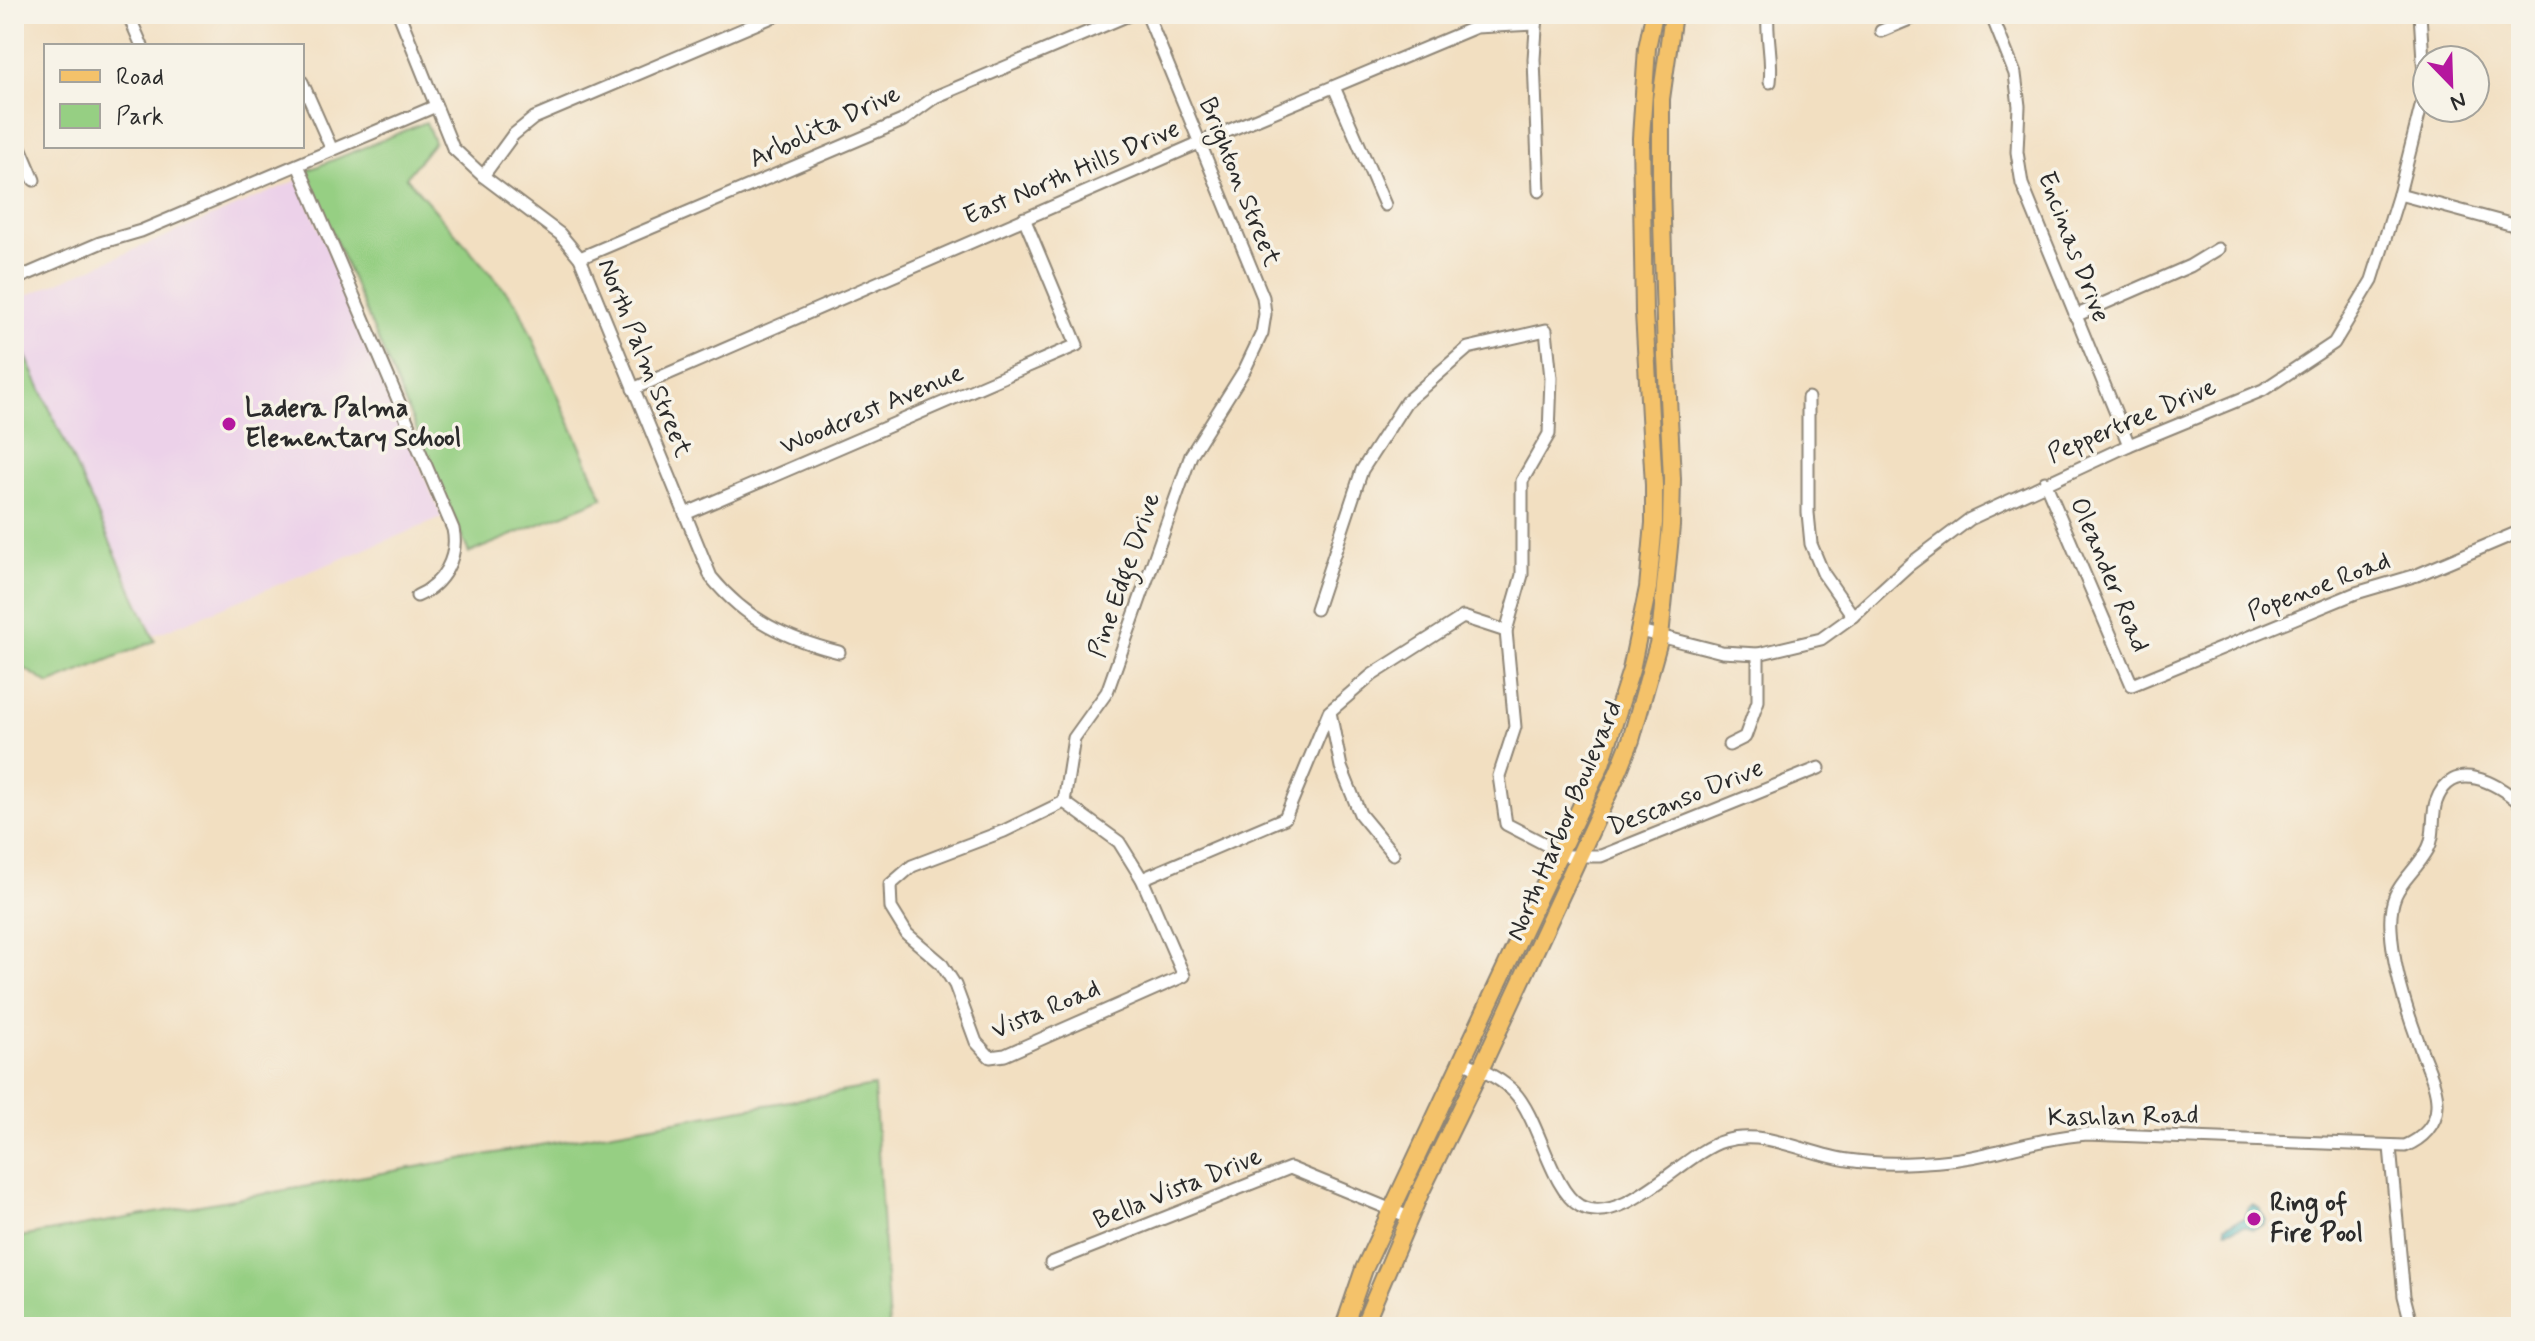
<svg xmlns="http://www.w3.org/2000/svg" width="2535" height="1341" font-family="Mynerve,sans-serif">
  <rect width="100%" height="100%" fill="#f7f3e8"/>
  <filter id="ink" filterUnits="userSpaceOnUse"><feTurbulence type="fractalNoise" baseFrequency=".0125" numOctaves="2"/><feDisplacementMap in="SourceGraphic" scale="16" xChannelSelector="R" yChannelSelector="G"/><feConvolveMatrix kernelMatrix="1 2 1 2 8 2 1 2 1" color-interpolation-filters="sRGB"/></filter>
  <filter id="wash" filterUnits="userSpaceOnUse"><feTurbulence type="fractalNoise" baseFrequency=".006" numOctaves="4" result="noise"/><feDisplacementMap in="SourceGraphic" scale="32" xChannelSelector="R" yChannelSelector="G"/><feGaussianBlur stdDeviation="1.8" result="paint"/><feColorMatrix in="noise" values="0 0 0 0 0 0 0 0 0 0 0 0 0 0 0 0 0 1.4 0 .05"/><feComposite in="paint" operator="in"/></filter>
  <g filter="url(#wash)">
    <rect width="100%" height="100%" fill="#f2dfc1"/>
    <polygon fill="#ecd1e9" points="298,180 442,518 154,635 14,330 14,301"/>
    <g fill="#96cf83" stroke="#607d57" stroke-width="2">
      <polygon points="426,122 434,142 406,177 518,305 603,498 469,553 306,171"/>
      <polygon points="14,330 155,641 49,684 14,662"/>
      <polygon points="874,1086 889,1327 14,1327 14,1238"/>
    </g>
    <polygon fill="#47b6bd" stroke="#397074" stroke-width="2" points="2252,1205 2259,1208 2266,1220 2264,1225 2252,1229 2245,1226 2226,1231 2225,1226 2245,1218 2248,1208"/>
  </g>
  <g filter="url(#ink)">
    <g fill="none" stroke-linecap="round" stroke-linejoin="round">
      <defs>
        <g id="street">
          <polyline points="128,14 142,46"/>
          <path d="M399 14 453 148 483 176 560 234 580 258 711 577C746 620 787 639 839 652"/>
          <polyline points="1537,14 1534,59 1539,191"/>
          <path d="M1768 14C1766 37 1773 59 1770 82"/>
          <polyline points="1991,14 2015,74 2019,106 2017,152 2022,184 2129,445"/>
          <polyline points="1881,31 1922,14"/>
          <polyline points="302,82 332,150"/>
          <polyline points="1334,87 1385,205"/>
          <polyline points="14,133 34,180"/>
          <path d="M298 165 453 529C459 557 443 585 417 596"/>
          <polyline points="483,176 513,135 534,118 779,14"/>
          <polyline points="2399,194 2521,227"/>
          <polyline points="580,258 902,121 935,97 1131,14"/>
          <polyline points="14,280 100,243 141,231 436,106"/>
          <polyline points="2075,316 2190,266 2218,249"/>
          <polyline points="633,389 1199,143 1476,27 1536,24"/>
          <polyline points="1808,398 1808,513 1811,544 1823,573 1853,616"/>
          <polyline points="2045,482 2132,685 2356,593 2417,575 2521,531"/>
          <polyline points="685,514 1077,345 1024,218"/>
          <polyline points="1316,609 1362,470 1406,402 1468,348 1546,330 1551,378 1549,434 1522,481 1522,575 1506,631 1515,727 1499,776 1506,824 1568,856 1601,856 1819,768"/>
          <polyline points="1640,631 1722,652 1758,654 1821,639 1853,616 1909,565 1970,519 2129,445 2263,390 2334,343 2372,280 2399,194 2425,91 2420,14"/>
          <polyline points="1330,712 1341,767 1360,814 1393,854"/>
          <polyline points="1729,745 1745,737 1758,701 1758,654"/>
          <polyline points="1064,802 1074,738 1107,692 1191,455 1245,369 1262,333 1265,314 1263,297 1147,14"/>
          <polygon points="1064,802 1119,842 1142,879 1184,976 1005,1055 990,1057 976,1042 955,985 941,963 907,934 891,908 890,885 912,866 1004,831"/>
          <polyline points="1142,879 1285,818 1329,712 1372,675 1463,617 1506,631"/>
          <path d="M1462 1061C1479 1069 1501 1078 1514 1092 1539 1118 1551 1190 1580 1206 1624 1229 1684 1152 1724 1141 1767 1129 1806 1154 1848 1160 1886 1166 1949 1163 1986 1154 2020 1146 2052 1137 2087 1134L2405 1146C2422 1139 2437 1125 2437 1105 2438 1085 2424 1061 2418 1041 2405 1006 2393 967 2391 929 2388 885 2410 881 2428 849 2436 834 2431 817 2436 802 2452 756 2498 784 2521 804"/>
          <polyline points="2390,1147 2404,1296 2412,1327"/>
          <polyline points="1051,1263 1290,1168 1409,1217"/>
        </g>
        <g id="primary">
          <polyline points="1344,1327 1364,1269 1601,764 1631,670 1648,588 1654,523 1654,485 1644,313 1641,138 1647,48 1654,14"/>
          <polyline points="1363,1327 1420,1193 1480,1070 1619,770 1631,740 1660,637 1671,526 1672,479 1666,356 1661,186 1661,99 1673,14"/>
        </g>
      </defs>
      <use href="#street" stroke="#8e8576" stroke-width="15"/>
      <use href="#primary" stroke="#8e8576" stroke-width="20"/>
      <use href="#street" stroke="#fff" stroke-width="11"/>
      <use href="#primary" stroke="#f4c26a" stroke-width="16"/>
    </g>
  </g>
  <g fill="#b5179e" stroke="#f7f3e8" stroke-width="3">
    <circle cx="229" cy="424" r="8"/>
    <circle cx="2254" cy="1219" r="8"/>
  </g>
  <g text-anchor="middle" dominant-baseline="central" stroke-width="7" stroke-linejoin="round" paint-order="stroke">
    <g font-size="26" fill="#2b2b2b" stroke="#f7f3e8">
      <text transform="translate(825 127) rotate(-25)">Arbolita Drive</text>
      <text transform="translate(1072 173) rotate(-23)">East North Hills Drive</text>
      <text transform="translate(1239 182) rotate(68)">Brighton Street</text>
      <text transform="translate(2073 247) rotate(69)">Encinas Drive</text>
      <text transform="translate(644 358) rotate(68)">North Palm Street</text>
      <text transform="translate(872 410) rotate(-23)">Woodcrest Avenue</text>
      <text transform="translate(2132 421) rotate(-23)">Peppertree Drive</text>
      <text transform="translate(1125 575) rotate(-71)">Pine Edge Drive</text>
      <text transform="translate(2109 575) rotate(67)">Oleander Road</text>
      <text transform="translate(2319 587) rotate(-21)">Popenoe Road</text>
      <text transform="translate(1686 798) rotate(-22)">Descanso Drive</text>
      <text transform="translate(1565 821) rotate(-67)">North Harbor Boulevard</text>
      <text transform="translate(1046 1010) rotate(-23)">Vista Road</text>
      <text transform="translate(2123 1117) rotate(-1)">Kashlan Road</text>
      <text transform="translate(1178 1189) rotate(-22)">Bella Vista Drive</text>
    </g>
    <g font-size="26" font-weight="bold" fill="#2b2b2b" stroke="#f7f3e8" text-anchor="start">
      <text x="245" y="409">Ladera Palma<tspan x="245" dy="30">Elementary School</tspan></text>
      <text x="2270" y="1204">Ring of<tspan x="2270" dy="30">Fire Pool</tspan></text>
    </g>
  </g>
  <rect width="2535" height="1341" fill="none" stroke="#f7f3e8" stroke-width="48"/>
  <rect x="44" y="44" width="260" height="104" fill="#f7f3e8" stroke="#a5a39c" stroke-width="2"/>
  <rect x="60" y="70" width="40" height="12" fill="#f4c26a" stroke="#a5a39c" stroke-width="2"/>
  <text x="116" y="84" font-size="24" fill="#2b2b2b">Road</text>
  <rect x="60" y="104" width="40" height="24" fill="#96cf83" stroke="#a5a39c" stroke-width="2"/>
  <text x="116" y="124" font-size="24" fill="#2b2b2b">Park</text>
  <g transform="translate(2451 84) rotate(157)"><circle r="38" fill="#f7f3e8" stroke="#a5a39c" stroke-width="2"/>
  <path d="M0-6L14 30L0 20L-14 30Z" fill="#b5179e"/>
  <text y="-12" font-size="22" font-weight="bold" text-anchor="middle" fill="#2b2b2b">N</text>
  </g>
</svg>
